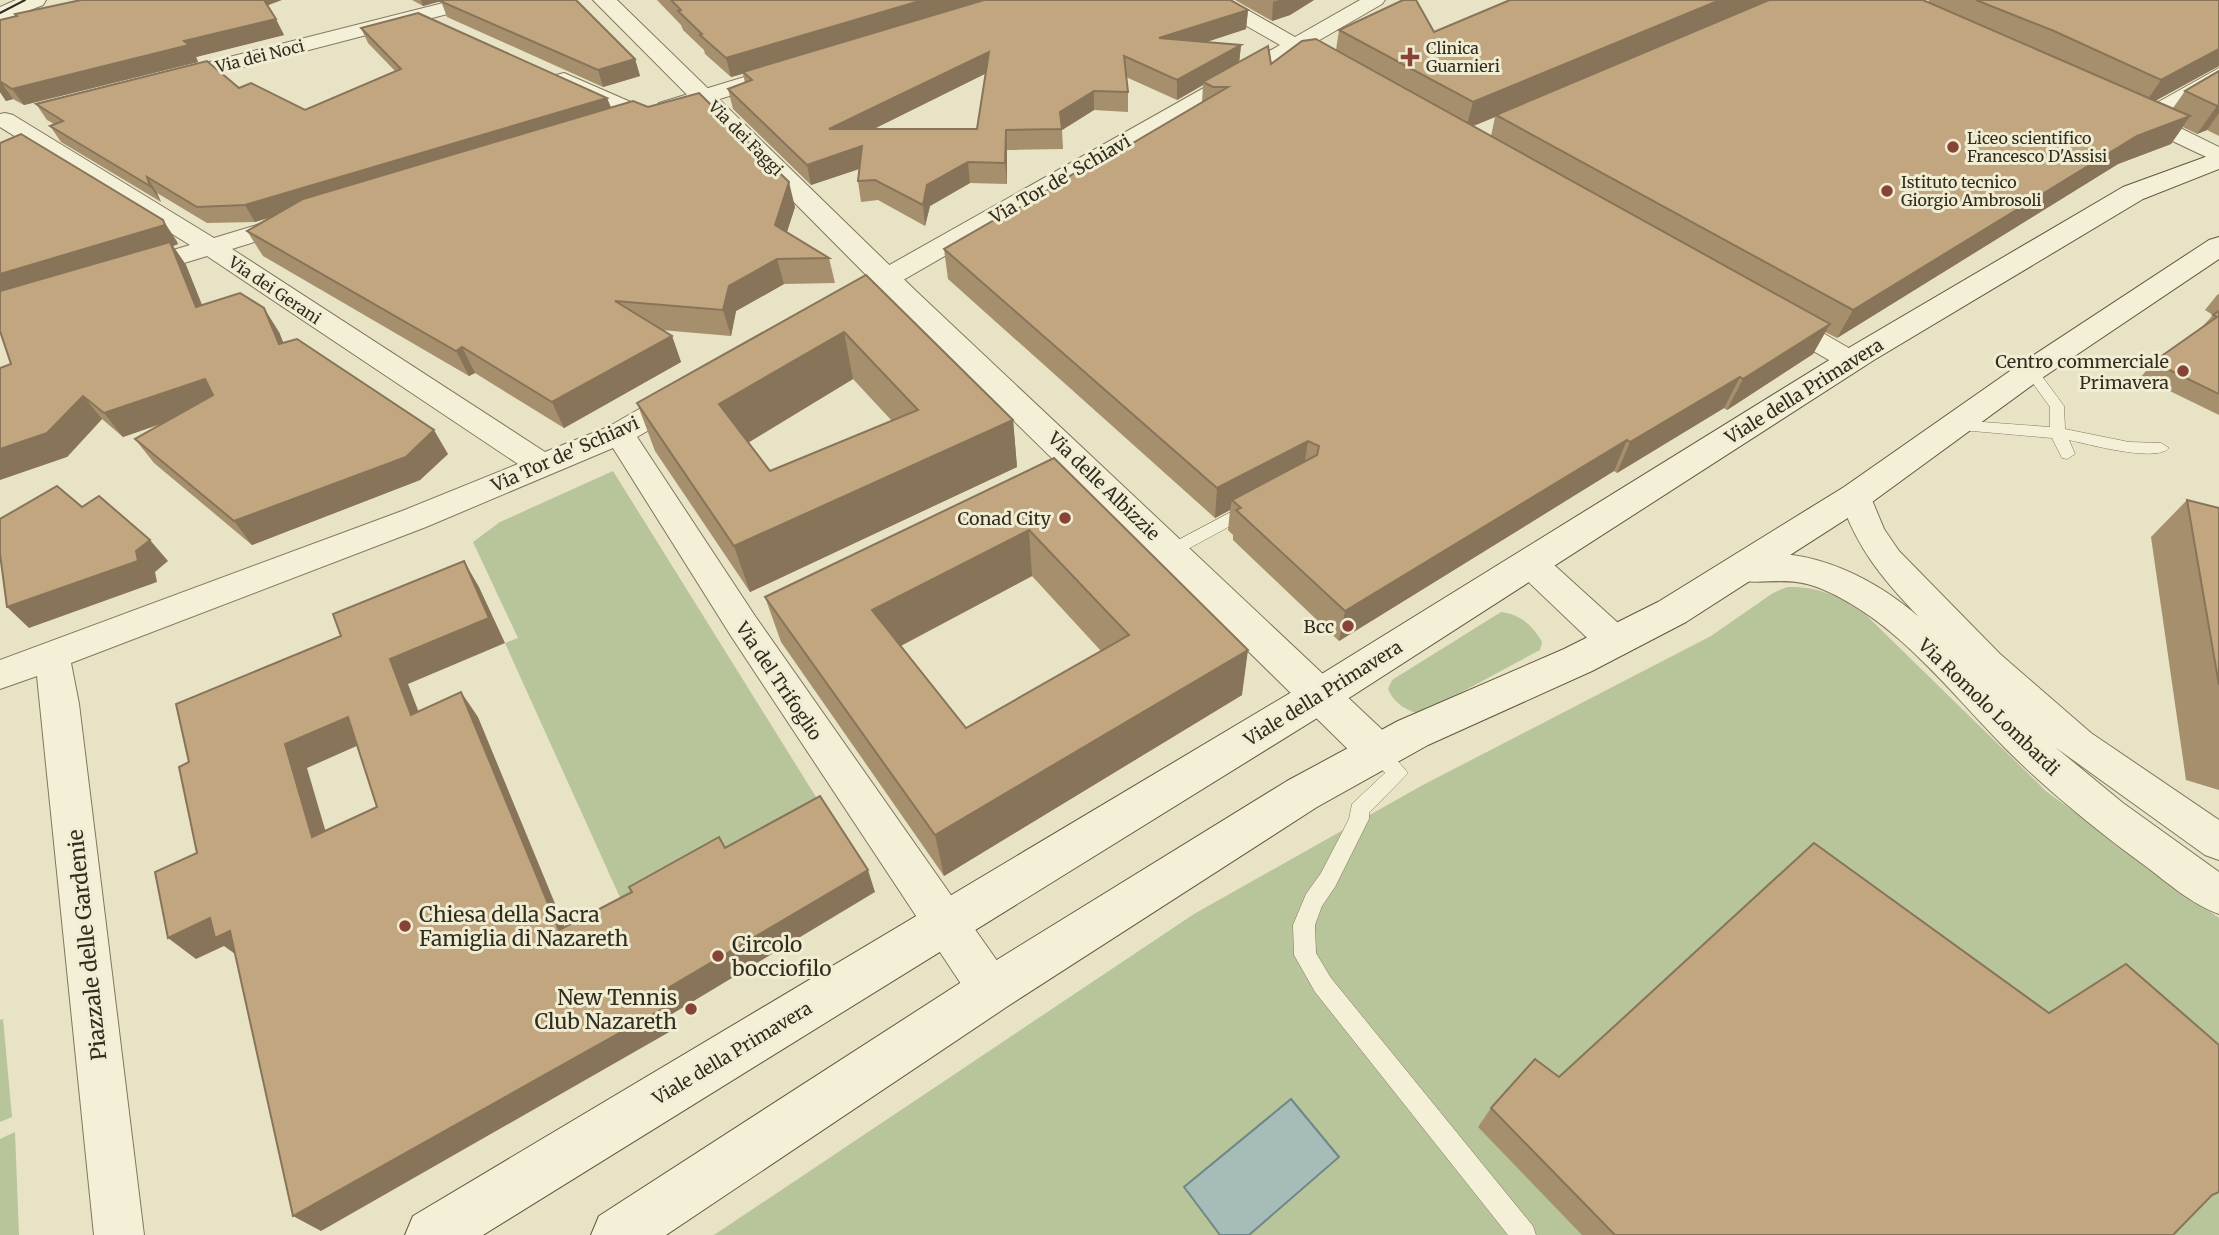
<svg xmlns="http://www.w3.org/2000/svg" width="2219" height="1235" font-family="Merriweather,serif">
  <rect width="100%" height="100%" fill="#e8e3c5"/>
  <g fill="#b8c49a">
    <polygon points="613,471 821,805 627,913 505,643 518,638 473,542 500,522"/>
    <path d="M1787 587C1818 586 1840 596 1865 614L2047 792 2219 918V1235H714L1194 914 1421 786 1711 636 1773 593Z"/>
    <path d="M1501 612C1520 614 1533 626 1542 642L1540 650 1421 714C1406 711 1394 703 1388 689L1392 680Z"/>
    <polygon points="3,1019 12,1117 0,1122 0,1020"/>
    <polygon points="15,1132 19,1235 0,1235 0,1139"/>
  </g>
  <polygon fill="#a6bcb9" stroke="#6e8887" stroke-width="2" points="1291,1099 1339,1157 1249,1235 1220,1235 1184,1187"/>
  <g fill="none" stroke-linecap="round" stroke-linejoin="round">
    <defs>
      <g id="service">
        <path d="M2031 366 2036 368 2064 406 2065 429 2129 442 2161 443 2169 448C2156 463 2088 444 2069 440L2075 454 2067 459 2062 458 2052 438 1950 429 1947 425 1950 421 1955 420 2050 427V407L2024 371Z"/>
        <polygon points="1248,503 1254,505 1256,509 1254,513 1177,555 1165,555 1163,551 1165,547"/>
        <polygon points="1377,743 1384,745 1408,773 1369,813 1369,819 1335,887 1322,906 1315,925 1316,953 1331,978 1533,1226 1536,1235 1508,1235 1315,992 1294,955 1293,925 1306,894 1321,873 1349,819 1352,804 1385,773 1367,751 1370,745"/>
      </g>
      <g id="minor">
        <polygon points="455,0 489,0 486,4 170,86 162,84 159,79 162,74"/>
        <polygon points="1205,0 1230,0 1295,37 1360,0 1385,0 1382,4 1311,45 1323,55 1320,60 1312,61 1295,54 865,302 855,304 845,302 841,296 845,290 1280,45 1208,4"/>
        <polygon points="774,68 782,70 785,75 782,80 667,115 659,113 656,108 659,103"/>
        <polygon points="2219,68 2219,84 2162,119 2219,147 2219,163 2126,119 2123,114 2126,109 2134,107 2144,110"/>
        <polygon points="564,73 649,110 652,115 649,120 633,120 556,85 553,80 556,75"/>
        <polygon points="5,113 13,115 214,238 296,213 305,216 309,221 305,226 232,249 545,452 608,427 672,390 683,387 694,390 698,397 694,404 637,437 755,616 1007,975 1013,990 1007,1005 991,1011 975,1005 731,636 613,448 426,527 71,663 79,704 144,1235 94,1235 37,676 0,689 0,660 402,511 518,464 207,256 135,278 126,276 122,270 126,264 190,245 0,127 0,114"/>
        <polygon points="1778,311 1788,313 1861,355 1865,361 1861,367 1851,370 1841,367 1768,325 1764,319 1768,313"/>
        <path d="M1856 485 1867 488 1884 529 1899 551 2000 654 2091 733 2219 820V860L2205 855 2055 747 2123 803 2219 872V914C2191 904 2167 882 2144 865 2095 829 2048 791 2005 748 1950 692 1896 620 1822 589 1784 573 1760 588 1728 578L1723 569 1728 560C1796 539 1868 573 1919 617 1884 581 1854 545 1840 496L1845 488Z"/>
        <polygon points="1530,551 1542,554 1628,632 1633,642 1628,652 1615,656 1602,652 1518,572 1513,563 1518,554"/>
      </g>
      <g id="tertiary">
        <polygon points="16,0 46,0 43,5 0,22 0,7"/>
        <polygon points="593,0 617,0 917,292 1392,739 1398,751 1392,763 1377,769 1362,763 895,304"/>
      </g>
      <g id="secondary">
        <polygon points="2219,152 2219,169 2143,199 1874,360 1335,707 483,1235 405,1235 413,1216 1307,683 1852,346 2123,187"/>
        <polygon points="2219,237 2219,259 2042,378 1868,505 1686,622 1592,671 1428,745 1317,807 1008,1006 666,1235 591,1235 599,1216 974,974 1287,781 1398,721 1564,649 1658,602 1844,487 2020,364 2209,240"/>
      </g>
    </defs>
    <use href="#service" stroke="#80765d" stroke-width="1"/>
    <use href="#minor" stroke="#80765d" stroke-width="2"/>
    <use href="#tertiary" stroke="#80765d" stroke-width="2"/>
    <use href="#secondary" stroke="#625740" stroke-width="2"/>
    <use href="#service" fill="#f4f0d7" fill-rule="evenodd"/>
    <use href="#minor" fill="#f4f0d7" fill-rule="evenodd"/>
    <use href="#tertiary" fill="#f4f0d7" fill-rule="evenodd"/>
    <use href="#secondary" fill="#f4f0d7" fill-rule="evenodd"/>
    <polyline stroke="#322c1f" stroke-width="2" points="0,13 25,0"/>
  </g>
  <g fill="#a68f6d" fill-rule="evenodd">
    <polygon points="412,0 576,0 635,59 640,76 603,87 447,17 441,1 423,6"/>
    <path d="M657 0H1230L1248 10 1246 29 1206 42 1241 45 1239 62 1271 64 1336 50 1339 30 1434 32 1928 2 1929 0H2219V66L2155 101 2173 108 2185 91 2219 71V136L2207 130 2197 134 2183 127 2171 144 2118 164 1837 338 1825 332 1813 354 1727 410 1724 408 1617 473 1614 471 1339 641 1233 540V535L1228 530 1230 510 1215 518 948 279 944 249 1003 218 1202 103 1203 85 1177 100 1126 77 1128 92V112L1094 110 1062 130 1063 149 1007 150V184L970 183 930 206 925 226 878 200 861 202 858 181 859 169 811 185 733 109 728 89 745 83 743 74 731 77 705 54 704 50 683 30 681 25ZM986 73 977 129H874ZM1495 117 1491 136 1473 126Z"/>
    <polygon points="1235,0 1314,0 1290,15 1272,21"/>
    <polygon points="268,6 284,35 196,57 198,62 24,105 13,99 6,101 0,92 0,20"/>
    <polygon points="361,28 607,98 611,107 795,207 787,232 829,258 835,283 784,284 736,311 731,336 661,330 672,336 681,362 564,428 475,373 469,376 263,256 247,231 273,216 255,222 207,223 157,193 161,202 61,142 50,126 54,124 47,120 36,104 239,88 305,110 395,71 368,43"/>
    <polygon points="176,240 178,244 173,246 186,265 202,305 279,332 283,343 448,454 420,480 252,545 154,463 135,439 164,423 123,437 102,419 67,457 11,364"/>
    <path d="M866 275 1013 420 1017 467 750 592 655 451 637 403ZM853 379 892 421 770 471 748 443Z"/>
    <polygon points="2219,294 2219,415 2141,377 2153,362 2203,326 2213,315 2205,310 2217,295"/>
    <path d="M1054 458 1242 695 944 876 781 642 765 597ZM1032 576 1101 651 966 728 901 646Z"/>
    <polygon points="2187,500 2219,508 2219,790 2186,780 2151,537"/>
    <polygon points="1491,1108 2212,1195 2173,1235 1582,1235 1478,1127"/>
  </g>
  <g fill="#877459">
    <polygon points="263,0 282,0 266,6"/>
    <polygon points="421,0 445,0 423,6"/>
    <polygon points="923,0 988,0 731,77 726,58"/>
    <polygon points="1279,0 1314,0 1290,15 1272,21 1273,2"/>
    <polygon points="1720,0 1772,0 1496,115 1495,117 1466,129 1473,102"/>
    <polygon points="1248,10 1246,29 1158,58 1159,38"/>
    <polygon points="276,19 284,35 196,57 198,62 24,105 12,89 184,41"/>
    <polygon points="1241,45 1239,64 1203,82 1203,85 1177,100 1177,80"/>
    <polygon points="2219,49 2219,66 2142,108 2161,80"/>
    <polygon points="989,52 991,71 833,149 829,129"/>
    <polygon points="635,59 640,76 603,87 598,70"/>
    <polygon points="1,82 13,99 6,101 0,92 0,83"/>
    <polygon points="1094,91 1094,110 1062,130 1060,112"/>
    <polygon points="607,98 613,114 255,222 245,205"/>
    <polygon points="2219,105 2219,113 2207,130 2197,134 2217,106"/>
    <polygon points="2190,116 2171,144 2118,164 1837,338 1853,310 2137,136"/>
    <polygon points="1006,130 1007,150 1007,184 1005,163"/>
    <polygon points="862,146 865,167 811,185 807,165"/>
    <polygon points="968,162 970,183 930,206 925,226 923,205 927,185"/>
    <polygon points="147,177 157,193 161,202 150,186"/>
    <polygon points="789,182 795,207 781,250 775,225"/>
    <polygon points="163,220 176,240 178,244 173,246 186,265 212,330 0,298 0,274"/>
    <polygon points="777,259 784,284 736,311 731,336 723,310 729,286"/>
    <polygon points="264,308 279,332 294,368 279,344"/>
    <polygon points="1830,324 1813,354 1727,410 1743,379"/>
    <polygon points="844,332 853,379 734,451 719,404"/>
    <polygon points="672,336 681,362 564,428 552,402"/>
    <polygon points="462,347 475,373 469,376 456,351"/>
    <polygon points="1740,377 1724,408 1617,473 1630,442"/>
    <polygon points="205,379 222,402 123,437 104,413"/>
    <polygon points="83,396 102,419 67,457 0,480 0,449"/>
    <polygon points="1013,420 1017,467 750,592 734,546"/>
    <polygon points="434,430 448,454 420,480 252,545 234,521"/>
    <polygon points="1627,440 1614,471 1339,641 1345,611"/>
    <polygon points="1308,441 1303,472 1232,500 1230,510 1215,518 1217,488"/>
    <polygon points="1029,530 1032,576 883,655 872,610"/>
    <polygon points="150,540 168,561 155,572 157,582 29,628 7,607"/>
    <polygon points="464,561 479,587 505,643 408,684 429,739 411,715 390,659"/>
    <polygon points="1248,650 1242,695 944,876 935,835"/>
    <polygon points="461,692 478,717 575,952 559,930"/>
    <polygon points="348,717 368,741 307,768 334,860 312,837 285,744"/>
    <polygon points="868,870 875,892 672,1014 678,1027 321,1231 293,1216 658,994"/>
    <polygon points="210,918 230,931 242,959 224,946 196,959 168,938"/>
  </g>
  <g fill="#c1a67f" stroke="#877459" stroke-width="2" fill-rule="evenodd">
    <polygon points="81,0 264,0 276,19 184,41 189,45 12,89 1,82 0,83 0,20 17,16 15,14"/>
    <polygon points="443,0 576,0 635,59 598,70 440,1"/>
    <polygon points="671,0 923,0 726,58 700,35 702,34 678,11 681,10"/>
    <path d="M984 0H1230L1248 10 1159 38 1241 45 1177 80 1124 56 1128 92 1094 91 1060 112 1062 129 1006 130 1005 163 968 162 927 185 923 205 875 180 858 181 862 146 807 165 728 89 752 80 743 72ZM989 52 977 129H829Z"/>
    <polygon points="1403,0 1416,0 1434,32 1510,0 1720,0 1473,102 1339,30"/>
    <polygon points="1769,0 1923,0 2190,116 2137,136 1853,310 1496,115"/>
    <polygon points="1976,0 2219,0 2219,49 2161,80 2054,31"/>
    <polygon points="418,13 607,98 245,205 197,207 147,177 150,186 50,126 63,121 36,104 207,61 239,88 251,83 305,110 401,69 361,28"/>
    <polygon points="1316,39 1830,324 1743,379 1740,377 1630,442 1627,440 1345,611 1236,510 1241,508 1232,500 1317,455 1319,446 1308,441 1217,488 944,249 1003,215 1003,218 1089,164 1097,164 1228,87 1213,87 1203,82 1268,46 1271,64 1302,41"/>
    <polygon points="2219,71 2219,105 2217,106 2185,91"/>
    <polygon points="699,93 789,182 775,225 829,258 777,259 729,286 723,310 615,301 672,336 552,402 462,347 456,351 247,231 303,199 633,101 648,107"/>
    <polygon points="21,134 163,220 165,225 0,274 0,143"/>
    <polygon points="170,242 196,307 240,293 264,308 279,344 297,339 434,430 406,457 234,521 135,439 213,395 205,379 104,413 83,396 47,433 0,449 0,368 11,364 0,331 0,291"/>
    <path d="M866 275 1013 420 734 546 637 403ZM844 332 918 410 770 471 719 404Z"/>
    <polygon points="2219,311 2219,394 2153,362 2217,317 2213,315"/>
    <path d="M1054 458 1248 650 935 835 765 597ZM1029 530 1129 635 966 728 872 610Z"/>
    <polygon points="57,486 82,507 99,496 150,540 136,551 138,561 7,607 0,554 0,519"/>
    <polygon points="2187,500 2219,508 2219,685"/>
    <path d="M464 561 489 618 390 659 411 715 461 692 559 930 632 892 629 887 719 837 725 848 820 796 868 870 658 994 664 1008 293 1216 230 931 215 938 210 918 168 938 155 872 197 853 179 767 189 762 176 704 341 636 333 614ZM348 717 377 807 312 837 285 744Z"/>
    <polygon points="1814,843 2049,1013 2126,964 2219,1045 2219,1192 2212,1195 2173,1235 1615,1235 1491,1108 1535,1059 1559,1077"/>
  </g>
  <g fill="#874335" stroke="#f0edd3" stroke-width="2.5">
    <path d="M1406.5 46.5h7v7h7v7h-7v7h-7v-7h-7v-7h7z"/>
    <circle cx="1953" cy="147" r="7"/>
    <circle cx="1887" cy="191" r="7"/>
    <circle cx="2183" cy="371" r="7"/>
    <circle cx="1065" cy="518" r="7"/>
    <circle cx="1348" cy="626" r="7"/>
    <circle cx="405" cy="926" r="7"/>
    <circle cx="718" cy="956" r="7"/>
    <circle cx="691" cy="1009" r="7"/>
  </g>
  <g text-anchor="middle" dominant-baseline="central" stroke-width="6" stroke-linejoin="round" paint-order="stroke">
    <g font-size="16" fill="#322c1f" stroke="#f0edd3" text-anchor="start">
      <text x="1426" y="48">Clinica<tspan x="1426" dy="18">Guarnieri</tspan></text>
      <text x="1967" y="138">Liceo scientifico<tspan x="1967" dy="18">Francesco D'Assisi</tspan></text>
      <text x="1901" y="182">Istituto tecnico<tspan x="1901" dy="18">Giorgio Ambrosoli</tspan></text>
    </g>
    <g font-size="16" fill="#322c1f" stroke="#f0edd3">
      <text transform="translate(260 56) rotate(-14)">Via dei Noci</text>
      <text transform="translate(746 138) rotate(45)">Via dei Faggi</text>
      <text transform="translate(275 290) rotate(34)">Via dei Gerani</text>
    </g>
    <g font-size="18" fill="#322c1f" stroke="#f0edd3">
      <text transform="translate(1060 179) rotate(-30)">Via Tor de' Schiavi</text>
      <text transform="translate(1804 391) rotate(-32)">Viale della Primavera</text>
      <text transform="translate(565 454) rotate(-24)">Via Tor de' Schiavi</text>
      <text transform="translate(1104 486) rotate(44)">Via delle Albizzie</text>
      <text transform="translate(779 681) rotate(56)">Via del Trifoglio</text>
      <text transform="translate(1323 693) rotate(-32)">Viale della Primavera</text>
      <text transform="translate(1989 707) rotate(44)">Via Romolo Lombardi</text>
      <text transform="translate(732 1053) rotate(-31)">Viale della Primavera</text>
    </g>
    <g font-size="18" fill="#322c1f" stroke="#f0edd3" text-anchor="end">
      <text x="2169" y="361">Centro commerciale<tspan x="2169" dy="21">Primavera</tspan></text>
      <text x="1051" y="518">Conad City</text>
      <text x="1334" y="626">Bcc</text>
    </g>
    <g font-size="21" fill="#322c1f" stroke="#f0edd3" text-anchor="start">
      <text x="419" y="914">Chiesa della Sacra<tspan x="419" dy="24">Famiglia di Nazareth</tspan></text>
      <text x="732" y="944">Circolo<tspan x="732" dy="24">bocciofilo</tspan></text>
      <text x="677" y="997" text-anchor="end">New Tennis<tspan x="677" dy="24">Club Nazareth</tspan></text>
    </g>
    <g font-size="21" fill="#322c1f" stroke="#f0edd3">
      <text transform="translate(87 945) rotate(-96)">Piazzale delle Gardenie</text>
    </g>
  </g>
</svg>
